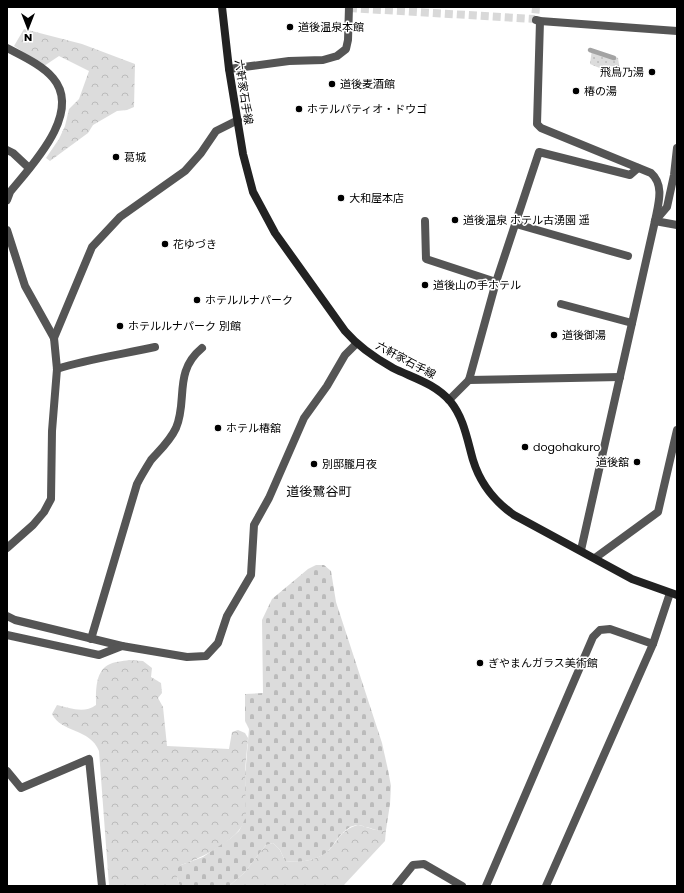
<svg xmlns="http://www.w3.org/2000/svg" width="684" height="893" font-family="Poppins,'Noto Sans JP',sans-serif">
  <defs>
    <pattern id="grass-dots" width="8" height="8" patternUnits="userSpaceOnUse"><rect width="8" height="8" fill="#dcdcdc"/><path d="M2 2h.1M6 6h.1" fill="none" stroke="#bbb" stroke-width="1.8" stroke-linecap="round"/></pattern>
    <pattern id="forest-crowns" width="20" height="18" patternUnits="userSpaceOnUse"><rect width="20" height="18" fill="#dcdcdc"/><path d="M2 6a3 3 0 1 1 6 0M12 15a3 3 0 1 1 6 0" fill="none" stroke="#bbb"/></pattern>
    <pattern id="cemetery-stones" width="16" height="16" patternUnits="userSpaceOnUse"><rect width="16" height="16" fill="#dcdcdc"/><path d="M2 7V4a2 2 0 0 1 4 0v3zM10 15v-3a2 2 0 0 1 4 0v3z" fill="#bbb"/></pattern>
  </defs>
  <rect width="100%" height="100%" fill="#fff"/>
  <polygon fill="url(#grass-dots)" points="592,49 618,58 621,77 590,64"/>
  <g fill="url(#forest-crowns)">
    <polygon points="24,29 82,44 135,64 134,107 127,110 117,111 93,125 88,133 50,161 46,158 59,139 65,126 69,109 79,99 89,71 59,56 44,66 14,46"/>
    <path d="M129 660 143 661 152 668 151 677 161 683 162 693 158 698 163 707 167 746 229 749 232 732 238 730 245 733 248 738C247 751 245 764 245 778 245 790 249 806 246 818 238 841 203 857 181 865L177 878 180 886H109L99 751C90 728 61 733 52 714L57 705C70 708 84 714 96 705 96 692 95 672 108 665 113 662 123 661 129 660Z"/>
    <path d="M358 825C369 827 375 832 386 830L385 841 343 886H229L244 873 266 845 273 843 280 850 285 861C300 863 317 861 329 850 340 839 340 830 358 825Z"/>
  </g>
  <path fill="url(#cemetery-stones)" d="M316 565H324L331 571 336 602 382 743 388 770 391 786 390 804 386 830C372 833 363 821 350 827 340 833 336 842 329 850 318 861 300 863 285 861L280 850 273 843 266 845 244 873 229 886H180L177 878 176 870 181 865 203 857 231 838 239 831 246 817 245 777 249 729 245 721V694L263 693 262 620 272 599 308 569Z"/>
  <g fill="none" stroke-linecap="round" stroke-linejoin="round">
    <polyline stroke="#a3a3a3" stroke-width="4.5" points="590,50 614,58"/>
    <polyline stroke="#d9d9d9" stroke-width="8" stroke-dasharray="8 4" stroke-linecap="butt" points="349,8 535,19 536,7"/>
    <g stroke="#555" stroke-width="8">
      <polyline points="536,20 540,21 677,31"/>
      <path d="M540 21 537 124 541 128 651 173C665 185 658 205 655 221L581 550"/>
      <path d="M7 48C22 56 42 65 53 78 83 113 31 166 10 192L7 200"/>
      <polyline points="229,69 289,61 323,60 337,56 346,49 348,40 349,7"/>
      <polyline points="7,150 13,153 29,168"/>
      <polyline points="425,221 426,259 496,282"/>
      <polyline points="655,221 667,207 674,175 677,148"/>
      <polyline points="655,221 677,225"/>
      <polyline points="516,224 628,256"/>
      <polyline points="7,230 25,286 54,338 57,369 52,431 51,499 44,512 33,525 7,548"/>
      <polyline points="561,304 632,323"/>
      <polyline points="54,338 92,247 120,217 185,171 201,153 216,131 238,120"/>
      <path d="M57 369C87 359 124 354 155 347"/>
      <polyline points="469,380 620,377"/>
      <polyline points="449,400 469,380 496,282 539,152 630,175 638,168"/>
      <polyline points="595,558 658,512 677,430"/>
      <polyline points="7,616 15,620 122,646"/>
      <polyline points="7,635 99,655 122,646 187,657 206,656 218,643 227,616 251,575 254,525 269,498 304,418 327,386 345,355 356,344"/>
      <path d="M91 639 137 484C141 476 146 468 151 460 160 450 170 441 176 428 188 400 173 372 202 348"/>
      <polyline points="7,771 21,788 89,759 102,886"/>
      <polyline points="396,886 413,865 424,864 462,886"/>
      <polyline points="486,886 593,637 600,630 610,629 653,644"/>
      <polyline points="546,886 653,644 670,593"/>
    </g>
    <path stroke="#222" stroke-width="8" d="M222 7 229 69 243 154 253 192 275 233 345 331C358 346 375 358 393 368 413 378 434 383 450 401 464 418 467 439 473 460 480 483 494 501 514 515L632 579 677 595"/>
  </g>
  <g fill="#000" stroke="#fff" stroke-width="1.5">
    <circle cx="290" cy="27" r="4"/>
    <circle cx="652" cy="72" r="4"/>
    <circle cx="332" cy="84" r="4"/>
    <circle cx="576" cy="91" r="4"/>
    <circle cx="299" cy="109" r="4"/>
    <circle cx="116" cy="157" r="4"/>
    <circle cx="341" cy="198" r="4"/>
    <circle cx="455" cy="220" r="4"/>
    <circle cx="165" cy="244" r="4"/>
    <circle cx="425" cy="285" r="4"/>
    <circle cx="197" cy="300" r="4"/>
    <circle cx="120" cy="326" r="4"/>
    <circle cx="554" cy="335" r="4"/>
    <circle cx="218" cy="428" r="4"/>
    <circle cx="525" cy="447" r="4"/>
    <circle cx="637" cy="462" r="4"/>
    <circle cx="314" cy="464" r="4"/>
    <circle cx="480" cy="663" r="4"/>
  </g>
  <g text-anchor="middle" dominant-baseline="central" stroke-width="3" stroke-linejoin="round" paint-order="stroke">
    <g font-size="11" fill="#000" stroke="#fff" text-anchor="start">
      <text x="298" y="27">道後温泉本館</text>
      <text x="644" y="72" text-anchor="end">飛鳥乃湯</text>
      <text x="340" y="84">道後麦酒館</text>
      <text x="584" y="91">椿の湯</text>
      <text x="307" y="109">ホテルパティオ・ドウゴ</text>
      <text x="124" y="157">葛城</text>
      <text x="349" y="198">大和屋本店</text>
      <text x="463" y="220">道後温泉 ホテル古湧園 遥</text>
      <text x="173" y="244">花ゆづき</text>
      <text x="433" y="285">道後山の手ホテル</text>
      <text x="205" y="300">ホテルルナパーク</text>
      <text x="128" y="326">ホテルルナパーク 別館</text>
      <text x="562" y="335">道後御湯</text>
      <text x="226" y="428">ホテル椿舘</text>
      <text x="533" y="447">dogohakuro</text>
      <text x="629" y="462" text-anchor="end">道後舘</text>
      <text x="322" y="464">別邸朧月夜</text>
      <text x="488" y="663">ぎやまんガラス美術館</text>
    </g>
    <g font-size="11" fill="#000" stroke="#fff">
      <text transform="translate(244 92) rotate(81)">六軒家石手線</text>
      <text transform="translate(406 360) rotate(28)">六軒家石手線</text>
    </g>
    <g font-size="13" fill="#000" stroke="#fff">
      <text x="319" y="491">道後鷺谷町</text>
    </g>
  </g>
  <rect width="684" height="893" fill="none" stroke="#000000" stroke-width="16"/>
  <g transform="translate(28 28) rotate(180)" stroke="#ffffff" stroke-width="3" paint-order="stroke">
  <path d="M0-3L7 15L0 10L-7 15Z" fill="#000000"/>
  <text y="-6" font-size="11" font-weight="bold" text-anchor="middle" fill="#000000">N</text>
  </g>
</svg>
